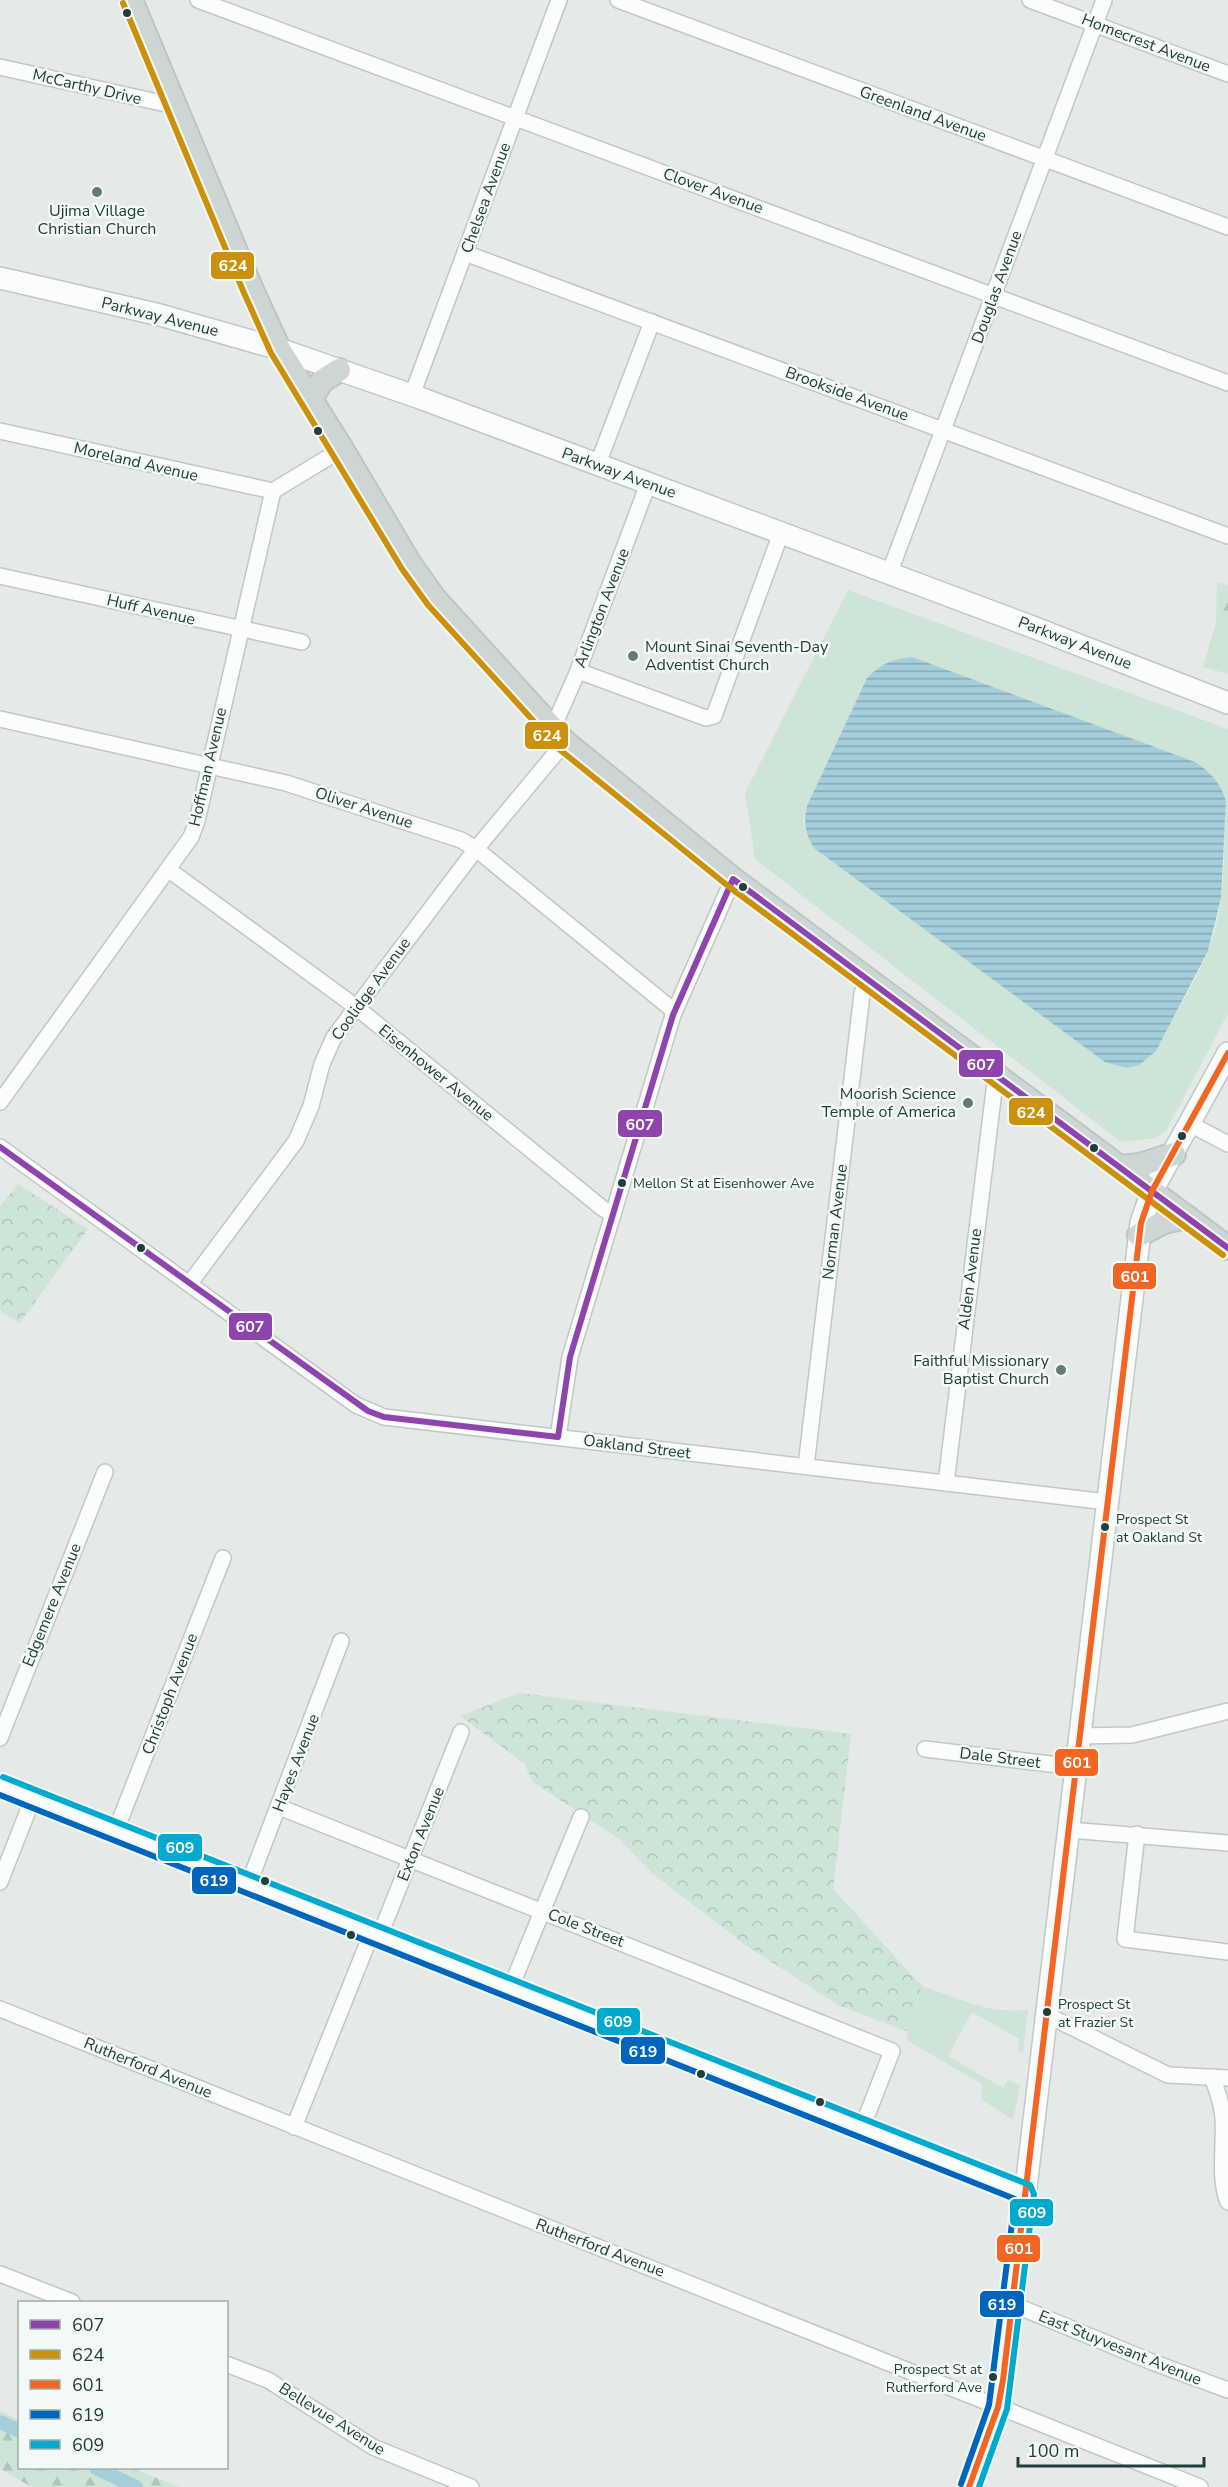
<svg xmlns="http://www.w3.org/2000/svg" width="1228" height="2487" font-family="'Nunito Sans',sans-serif">
  <defs>
    <pattern id="forest-firs" width="22" height="20" patternUnits="userSpaceOnUse" patternTransform="scale(1.5)"><rect width="22" height="20" fill="#cde4d6"/><path d="M5 1l3.5 6h-7zM16 11l3.5 6h-7z" fill="#b0c5b8"/></pattern>
    <pattern id="park-crowns" width="20" height="18" patternUnits="userSpaceOnUse" patternTransform="scale(1.5)"><rect width="20" height="18" fill="#cde4d6"/><path d="M2 6a3 3 0 1 1 6 0M12 15a3 3 0 1 1 6 0" fill="none" stroke="#b0c5b8"/></pattern>
    <pattern id="water-rules" width="6" height="5" patternUnits="userSpaceOnUse" patternTransform="scale(1.5)"><rect width="6" height="5" fill="#a4cedb"/><path d="M0 2.5h6" fill="none" stroke="#85a9b3"/></pattern>
  </defs>
  <rect width="100%" height="100%" fill="#e5eae8"/>
  <g fill="#cde4d6" fill-rule="evenodd">
    <path d="M848 590 1228 729V1013L1166 1131 1155 1138 1121 1142 755 859 745 793ZM912 657 1222 788 1226 801C1223 850 1227 906 1208 952 1193 986 1173 1018 1156 1051L807 836 803 821 807 806Z"/>
    <polygon points="1216,623 1228,629 1228,674 1203,667"/>
    <path d="M922 1986C955 1997 993 2016 1028 2009L1023 2052 1018 2051 1019 2039 972 2012 948 2056 1003 2088 1008 2080 1020 2086 1013 2120 981 2099 982 2084 908 2041 906 2031Z"/>
  </g>
  <g fill="url(#forest-firs)">
    <polygon points="1217,582 1228,585 1228,629 1216,623"/>
    <polygon points="0,2411 19,2420 20,2468 133,2468 179,2487 32,2487 0,2469"/>
  </g>
  <g fill="url(#park-crowns)">
    <polygon points="18,1184 88,1229 19,1324 0,1310 0,1206"/>
    <polygon points="519,1693 851,1734 833,1889 922,1986 906,2031 838,2005 744,1944 652,1873 619,1839 533,1782 524,1763 460,1716"/>
  </g>
  <path fill="url(#water-rules)" d="M912 657 1195 762C1210 772 1221 783 1226 801L1221 898 1208 951 1156 1051 1139 1065 1127 1068 1105 1062 814 848C805 833 803 823 807 806L867 678C881 664 892 659 912 657Z"/>
  <g fill="none" stroke-linecap="round" stroke-linejoin="round">
    <g stroke="#a4cedb" stroke-width="14">
      <polyline points="0,2422 20,2431"/>
      <polyline points="96,2468 136,2487"/>
    </g>
    <defs>
      <g id="street">
        <polyline points="198,0 1228,383"/>
        <polyline points="618,0 1228,227"/>
        <polyline points="1030,0 1228,74"/>
        <polyline points="0,67 175,106"/>
        <polyline points="465,253 1228,536"/>
        <polyline points="412,395 559,0"/>
        <polyline points="0,431 273,491"/>
        <polyline points="597,466 652,322"/>
        <polyline points="889,574 1104,0"/>
        <polyline points="0,576 302,642"/>
        <polyline points="578,671 706,718 714,716 781,533"/>
        <polyline points="0,719 286,783 461,840 476,849 674,1011"/>
        <polyline points="552,730 578,671 648,484"/>
        <polyline points="169,870 356,1007 602,1208 613,1215"/>
        <polyline points="0,1102 191,837 197,821 273,491 342,449"/>
        <polyline points="1190,1124 1228,1144"/>
        <polyline points="0,1147 356,1405 384,1417 1107,1502"/>
        <polyline points="190,1283 296,1141 311,1106 322,1064 334,1037 476,849 565,742"/>
        <polyline points="558,1437 570,1357 673,1015 733,879"/>
        <polyline points="806,1466 862,994 867,978"/>
        <polyline points="946,1483 996,1074"/>
        <polyline points="1079,1736 1132,1735 1228,1711"/>
        <polyline points="0,1738 105,1472"/>
        <polyline points="925,1749 1075,1767"/>
        <polyline points="0,1785 1025,2193"/>
        <polyline points="279,1807 892,2051 862,2128"/>
        <polyline points="116,1830 223,1558"/>
        <polyline points="1069,1830 1228,1843"/>
        <polyline points="1137,1834 1125,1939 1228,1952"/>
        <polyline points="0,1882 33,1798"/>
        <polyline points="249,1883 341,1641"/>
        <polyline points="380,1935 461,1732"/>
        <polyline points="511,1987 581,1817"/>
        <polyline points="0,2009 1200,2487"/>
        <polyline points="1047,2015 1168,2075 1228,2078"/>
        <path d="M1212 2077C1217 2090 1222 2104 1223 2118 1225 2143 1218 2179 1228 2202"/>
        <polyline points="294,2127 372,1932"/>
        <polyline points="0,2274 72,2302"/>
        <polyline points="1012,2304 1152,2362 1228,2390"/>
        <polyline points="226,2364 268,2380 373,2447 471,2487"/>
      </g>
      <g id="secondary">
        <polyline points="0,278 160,315 279,349 420,398 1030,626 1228,703"/>
        <polyline points="969,2487 998,2407 1003,2380 1141,1223 1152,1191 1228,1053"/>
      </g>
      <g id="primary">
        <polyline points="131,0 252,290 279,349 342,449 410,564 435,599 565,742 733,879 1228,1248"/>
        <polyline points="311,399 322,381 339,370"/>
        <polyline points="1120,1167 1140,1165 1174,1154"/>
        <polyline points="1139,1235 1164,1222 1187,1217"/>
      </g>
    </defs>
    <use href="#street" stroke="#c2c7c5" stroke-width="18"/>
    <use href="#secondary" stroke="#c0c8c6" stroke-width="24"/>
    <use href="#primary" stroke="#bcc6c4" stroke-width="26"/>
    <use href="#street" stroke="#fbfcfc" stroke-width="15"/>
    <use href="#secondary" stroke="#fbfcfc" stroke-width="21"/>
    <use href="#primary" stroke="#cdd6d4" stroke-width="22"/>
    <defs>
      <polyline id="bus-1" points="0,1147 368,1411 384,1417 558,1437 570,1357 673,1015 733,879 1228,1248"/>
      <polyline id="bus-2" points="123,3 244,293 271,353 402,569 428,605 559,749 728,886 1223,1255"/>
      <polyline id="bus-3" points="969,2487 998,2407 1003,2380 1141,1223 1152,1191 1228,1053"/>
      <polyline id="bus-4" points="0,1795 1015,2199 989,2405 961,2484"/>
      <polyline id="bus-5" points="3,1777 1030,2185 1034,2194 1007,2409 979,2487"/>
    </defs>
    <use href="#bus-1" stroke="#f3f9f7" stroke-width="10"/>
    <use href="#bus-2" stroke="#f3f9f7" stroke-width="10"/>
    <use href="#bus-3" stroke="#f3f9f7" stroke-width="10"/>
    <use href="#bus-4" stroke="#f3f9f7" stroke-width="10"/>
    <use href="#bus-5" stroke="#f3f9f7" stroke-width="10"/>
    <use href="#bus-1" stroke="#8e44ad" stroke-width="6"/>
    <use href="#bus-2" stroke="#cc910c" stroke-width="6"/>
    <use href="#bus-3" stroke="#f26522" stroke-width="6"/>
    <use href="#bus-4" stroke="#0065bd" stroke-width="6"/>
    <use href="#bus-5" stroke="#00a9ce" stroke-width="6"/>
  </g>
  <g fill="#213f3a" stroke="#f3f9f7" stroke-width="2">
    <circle cx="127" cy="13" r="5"/>
    <circle cx="318" cy="431" r="5"/>
    <circle cx="743" cy="887" r="5"/>
    <circle cx="1182" cy="1136" r="5"/>
    <circle cx="1094" cy="1148" r="5"/>
    <circle cx="622" cy="1183" r="5"/>
    <circle cx="141" cy="1248" r="5"/>
    <circle cx="1105" cy="1527" r="5"/>
    <circle cx="265" cy="1881" r="5"/>
    <circle cx="351" cy="1935" r="5"/>
    <circle cx="1047" cy="2012" r="5"/>
    <circle cx="701" cy="2074" r="5"/>
    <circle cx="820" cy="2102" r="5"/>
    <circle cx="993" cy="2377" r="5"/>
  </g>
  <g fill="#667b77" stroke="#f3f9f7" stroke-width="2">
    <circle cx="97" cy="192" r="6"/>
    <circle cx="633" cy="656" r="6"/>
    <circle cx="968" cy="1103" r="6"/>
    <circle cx="1061" cy="1370" r="6"/>
  </g>
  <g text-anchor="middle" dominant-baseline="central" stroke-width="5" stroke-linejoin="round" paint-order="stroke">
    <g font-size="14" fill="#213f3a" stroke="#f3f9f7" text-anchor="start">
      <text x="633" y="1183">Mellon St at Eisenhower Ave</text>
      <text x="1116" y="1519">Prospect St<tspan x="1116" dy="18">at Oakland St</tspan></text>
      <text x="1058" y="2004">Prospect St<tspan x="1058" dy="18">at Frazier St</tspan></text>
      <text x="982" y="2369" text-anchor="end">Prospect St at<tspan x="982" dy="18">Rutherford Ave</tspan></text>
    </g>
    <g font-size="16" fill="#213f3a" stroke="#f3f9f7">
      <text transform="translate(1146 43) rotate(21)">Homecrest Avenue</text>
      <text transform="translate(87 87) rotate(13)">McCarthy Drive</text>
      <text transform="translate(923 114) rotate(20)">Greenland Avenue</text>
      <text transform="translate(713 191) rotate(20)">Clover Avenue</text>
      <text transform="translate(486 198) rotate(-70)">Chelsea Avenue</text>
      <text transform="translate(997 287) rotate(-70)">Douglas Avenue</text>
      <text transform="translate(160 317) rotate(14)">Parkway Avenue</text>
      <text transform="translate(847 394) rotate(20)">Brookside Avenue</text>
      <text transform="translate(136 462) rotate(13)">Moreland Avenue</text>
      <text transform="translate(619 473) rotate(20)">Parkway Avenue</text>
      <text transform="translate(602 608) rotate(-69)">Arlington Avenue</text>
      <text transform="translate(151 610) rotate(13)">Huff Avenue</text>
      <text transform="translate(1075 643) rotate(21)">Parkway Avenue</text>
      <text transform="translate(208 767) rotate(-77)">Hoffman Avenue</text>
      <text transform="translate(364 808) rotate(18)">Oliver Avenue</text>
      <text transform="translate(371 989) rotate(-54)">Coolidge Avenue</text>
      <text transform="translate(436 1073) rotate(39)">Eisenhower Avenue</text>
      <text transform="translate(835 1222) rotate(-83)">Norman Avenue</text>
      <text transform="translate(970 1279) rotate(-83)">Alden Avenue</text>
      <text transform="translate(637 1447) rotate(7)">Oakland Street</text>
      <text transform="translate(52 1605) rotate(-68)">Edgemere Avenue</text>
      <text transform="translate(170 1694) rotate(-69)">Christoph Avenue</text>
      <text transform="translate(1000 1758) rotate(7)">Dale Street</text>
      <text transform="translate(296 1763) rotate(-69)">Hayes Avenue</text>
      <text transform="translate(421 1834) rotate(-68)">Exton Avenue</text>
      <text transform="translate(586 1928) rotate(21)">Cole Street</text>
      <text transform="translate(148 2068) rotate(22)">Rutherford Avenue</text>
      <text transform="translate(600 2248) rotate(21)">Rutherford Avenue</text>
      <text transform="translate(1120 2348) rotate(22)">East Stuyvesant Avenue</text>
      <text transform="translate(332 2419) rotate(32)">Bellevue Avenue</text>
    </g>
    <g font-size="16" fill="#213f3a" stroke="#f3f9f7" text-anchor="end">
      <text x="97" y="211" text-anchor="middle">Ujima Village<tspan x="97" dy="18">Christian Church</tspan></text>
      <text x="645" y="647" text-anchor="start">Mount Sinai Seventh-Day<tspan x="645" dy="18">Adventist Church</tspan></text>
      <text x="956" y="1094">Moorish Science<tspan x="956" dy="18">Temple of America</tspan></text>
      <text x="1049" y="1361">Faithful Missionary<tspan x="1049" dy="18">Baptist Church</tspan></text>
    </g>
  </g>
  <g stroke="#f3f9f7" stroke-width="2">
    <rect x="210" y="251" width="45" height="29" rx="6" fill="#cc910c"/>
    <rect x="524" y="721" width="45" height="29" rx="6" fill="#cc910c"/>
    <rect x="958" y="1049" width="46" height="29" rx="6" fill="#8e44ad"/>
    <rect x="1008" y="1097" width="46" height="29" rx="6" fill="#cc910c"/>
    <rect x="617" y="1109" width="46" height="29" rx="6" fill="#8e44ad"/>
    <rect x="1112" y="1262" width="45" height="28" rx="6" fill="#f26522"/>
    <rect x="228" y="1312" width="45" height="29" rx="6" fill="#8e44ad"/>
    <rect x="1054" y="1748" width="45" height="29" rx="6" fill="#f26522"/>
    <rect x="157" y="1833" width="46" height="29" rx="6" fill="#00a9ce"/>
    <rect x="191" y="1866" width="46" height="29" rx="6" fill="#0065bd"/>
    <rect x="596" y="2007" width="45" height="29" rx="6" fill="#00a9ce"/>
    <rect x="620" y="2036" width="46" height="29" rx="6" fill="#0065bd"/>
    <rect x="1009" y="2198" width="45" height="29" rx="6" fill="#00a9ce"/>
    <rect x="996" y="2234" width="45" height="29" rx="6" fill="#f26522"/>
    <rect x="979" y="2290" width="46" height="28" rx="6" fill="#0065bd"/>
  </g>
  <g font-size="16" text-anchor="middle" font-weight="bold" fill="#fff">
    <text x="233" y="271">624</text>
    <text x="547" y="741">624</text>
    <text x="981" y="1070">607</text>
    <text x="1031" y="1118">624</text>
    <text x="640" y="1130">607</text>
    <text x="1135" y="1282">601</text>
    <text x="250" y="1332">607</text>
    <text x="1077" y="1768">601</text>
    <text x="180" y="1853">609</text>
    <text x="214" y="1886">619</text>
    <text x="618" y="2027">609</text>
    <text x="643" y="2057">619</text>
    <text x="1032" y="2218">609</text>
    <text x="1019" y="2254">601</text>
    <text x="1002" y="2310">619</text>
  </g>
  <rect x="18" y="2301" width="210" height="168" fill="#f3f9f7" stroke="#9fafab" stroke-width="1.5"/>
  <rect x="30" y="2320" width="30" height="9" fill="#8e44ad" stroke="#9fafab" stroke-width="1.5"/>
  <text x="72" y="2331" font-size="18" fill="#213f3a">607</text>
  <rect x="30" y="2350" width="30" height="9" fill="#cc910c" stroke="#9fafab" stroke-width="1.5"/>
  <text x="72" y="2361" font-size="18" fill="#213f3a">624</text>
  <rect x="30" y="2380" width="30" height="9" fill="#f26522" stroke="#9fafab" stroke-width="1.5"/>
  <text x="72" y="2391" font-size="18" fill="#213f3a">601</text>
  <rect x="30" y="2410" width="30" height="9" fill="#0065bd" stroke="#9fafab" stroke-width="1.5"/>
  <text x="72" y="2421" font-size="18" fill="#213f3a">619</text>
  <rect x="30" y="2440" width="30" height="9" fill="#00a9ce" stroke="#9fafab" stroke-width="1.5"/>
  <text x="72" y="2451" font-size="18" fill="#213f3a">609</text>
  <path d="M1018 2457v9h186v-9" fill="none" stroke="#213f3a" stroke-width="3"/>
  <text x="1027" y="2457" font-size="18" fill="#213f3a" stroke="#f3f9f7" stroke-width="4.5" paint-order="stroke">100 m</text>
</svg>
